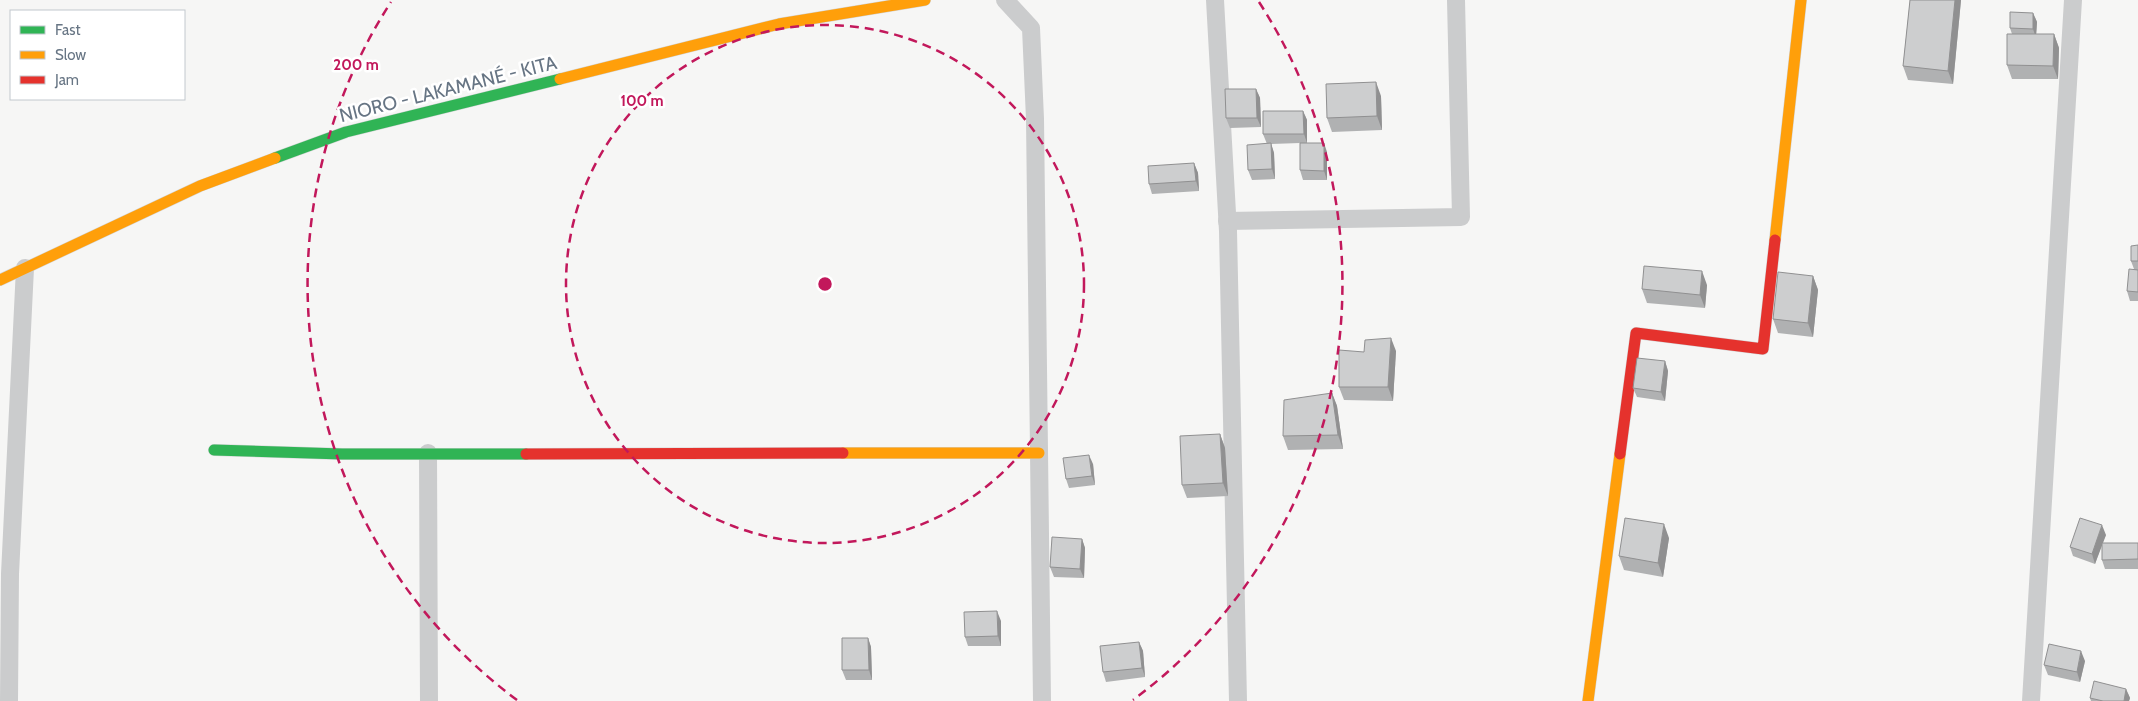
<svg xmlns="http://www.w3.org/2000/svg" width="2138" height="701" font-family="Cabin,sans-serif">
  <rect width="100%" height="100%" fill="#f6f6f5"/>
  <g fill="none" stroke-linecap="round" stroke-linejoin="round">
    <defs>
      <g id="fast">
        <polyline points="275,158 346,132 560,79"/>
        <polyline points="214,450 342,454 526,454"/>
      </g>
      <g id="slow">
        <polyline points="560,79 779,24 925,0"/>
        <polyline points="1775,240 1801,0"/>
        <polyline points="0,280 200,186 275,158"/>
        <polyline points="843,453 1039,453"/>
        <polyline points="1588,701 1620,454"/>
      </g>
      <g id="jam">
        <polyline points="526,454 843,453"/>
        <polyline points="1620,454 1636,333 1763,349 1775,240"/>
      </g>
    </defs>
    <use href="#fast" stroke="#d3d4d5" stroke-width="12"/>
    <use href="#slow" stroke="#d3d4d5" stroke-width="12"/>
    <use href="#jam" stroke="#d3d4d5" stroke-width="12"/>
    <g stroke="#cbcccd" stroke-width="18">
      <polyline points="1005,0 1031,28 1035,119 1042,701"/>
      <polyline points="1215,0 1228,231 1238,701"/>
      <polyline points="1227,221 1461,217 1456,0"/>
      <polyline points="428,453 429,701"/>
      <polyline points="9,701 10,574 25,268"/>
      <polyline points="2031,701 2073,0"/>
    </g>
    <use href="#fast" stroke="#30b455" stroke-width="11"/>
    <use href="#slow" stroke="#ff9f0a" stroke-width="11"/>
    <use href="#jam" stroke="#e5322d" stroke-width="11"/>
  </g>
  <g fill="#b0b1b2">
    <polygon points="1910,0 1961,0 1953,84 1908,80 1903,66"/>
    <polygon points="2033,13 2037,22 2036,34 2054,34 2059,48 2058,79 2012,79 2007,65 2012,34 2010,28"/>
    <polygon points="1256,89 1260,98 1261,127 1230,128 1226,118"/>
    <polygon points="1381,96 1382,130 1332,132 1327,118"/>
    <polygon points="1303,111 1307,120 1307,143 1327,152 1327,180 1303,180 1300,170 1300,143 1271,144 1274,153 1275,179 1252,180 1248,170 1267,144 1263,134"/>
    <polygon points="1194,163 1198,173 1199,191 1152,194 1149,184"/>
    <polygon points="2138,245 2138,301 2130,301 2127,291 2134,269 2131,261"/>
    <polygon points="1813,276 1818,290 1813,337 1778,333 1773,319"/>
    <polygon points="1707,285 1705,308 1647,303 1642,289"/>
    <polygon points="1396,351 1393,401 1344,400 1339,387 1364,352"/>
    <polygon points="1665,361 1668,371 1665,401 1637,397 1633,388"/>
    <polygon points="1332,393 1337,406 1343,449 1288,450 1283,436"/>
    <polygon points="1220,434 1225,448 1228,496 1187,498 1182,485"/>
    <polygon points="1093,464 1095,485 1069,488 1066,479"/>
    <polygon points="2106,535 2102,543 2138,543 2138,569 2105,569 2102,560 2102,544 2095,564 2073,556 2070,547"/>
    <polygon points="1669,538 1663,577 1624,570 1619,556"/>
    <polygon points="1082,539 1085,548 1084,578 1054,577 1050,567"/>
    <polygon points="1001,621 1001,646 968,646 965,637"/>
    <polygon points="868,638 871,647 872,680 846,680 842,670"/>
    <polygon points="1139,642 1143,651 1145,677 1106,682 1103,672"/>
    <polygon points="2085,661 2080,682 2048,675 2044,665"/>
    <polygon points="2126,689 2130,698 2129,701 2091,701 2090,698"/>
  </g>
  <g fill="#909091">
    <polygon points="1955,0 1961,0 1953,84 1948,71"/>
    <polygon points="2033,13 2037,22 2036,38 2033,29"/>
    <polygon points="2054,34 2059,48 2058,79 2053,66"/>
    <polygon points="1376,82 1381,96 1382,130 1377,116"/>
    <polygon points="1256,89 1260,98 1261,127 1257,118"/>
    <polygon points="1303,111 1307,120 1307,143 1304,134"/>
    <polygon points="1271,143 1274,153 1275,179 1272,169"/>
    <polygon points="1324,143 1327,152 1327,180 1324,171"/>
    <polygon points="1194,163 1198,173 1199,191 1196,181"/>
    <polygon points="1702,271 1707,285 1705,308 1700,295"/>
    <polygon points="1813,276 1818,290 1813,337 1808,323"/>
    <polygon points="1391,338 1396,351 1393,401 1388,387"/>
    <polygon points="1665,361 1668,371 1665,401 1661,392"/>
    <polygon points="1332,393 1337,406 1343,449 1338,435"/>
    <polygon points="1220,434 1225,448 1228,496 1223,483"/>
    <polygon points="1089,455 1093,464 1095,485 1092,476"/>
    <polygon points="1664,524 1669,538 1663,577 1658,563"/>
    <polygon points="2102,525 2106,535 2095,564 2092,554"/>
    <polygon points="1082,539 1085,548 1084,578 1080,569"/>
    <polygon points="997,611 1001,621 1001,646 998,636"/>
    <polygon points="868,638 871,647 872,680 869,670"/>
    <polygon points="1139,642 1143,651 1145,677 1142,668"/>
    <polygon points="2081,651 2085,661 2080,682 2077,672"/>
    <polygon points="2126,689 2130,698 2129,701 2124,701"/>
  </g>
  <g fill="#cdcecf" stroke="#909091">
    <polygon points="1910,0 1955,0 1948,71 1903,66"/>
    <polygon points="2010,12 2033,13 2033,29 2010,28"/>
    <polygon points="2007,34 2054,34 2053,66 2007,65"/>
    <polygon points="1376,82 1377,116 1327,118 1326,84"/>
    <polygon points="1225,89 1256,89 1257,118 1226,118"/>
    <polygon points="1263,111 1303,111 1304,134 1263,134"/>
    <polygon points="1271,143 1272,169 1248,170 1247,145"/>
    <polygon points="1300,143 1324,143 1324,171 1300,170"/>
    <polygon points="1194,163 1196,181 1149,184 1148,166"/>
    <polygon points="2138,245 2138,261 2131,261 2131,246"/>
    <polygon points="1644,266 1702,271 1700,295 1642,289"/>
    <polygon points="2129,269 2138,270 2138,292 2127,291"/>
    <polygon points="1778,272 1813,276 1808,323 1773,319"/>
    <polygon points="1391,338 1388,387 1339,387 1339,350 1364,352 1365,340"/>
    <polygon points="1637,358 1665,361 1661,392 1633,388"/>
    <polygon points="1332,393 1338,435 1283,436 1284,400"/>
    <polygon points="1220,434 1223,483 1182,485 1180,436"/>
    <polygon points="1089,455 1092,476 1066,479 1063,458"/>
    <polygon points="1625,518 1664,524 1658,563 1619,556"/>
    <polygon points="2080,518 2102,525 2092,554 2070,547"/>
    <polygon points="1052,537 1082,539 1080,569 1050,567"/>
    <polygon points="2102,543 2138,543 2138,559 2102,560"/>
    <polygon points="997,611 998,636 965,637 964,612"/>
    <polygon points="842,638 868,638 869,670 842,670"/>
    <polygon points="1139,642 1142,668 1103,672 1100,646"/>
    <polygon points="2049,644 2081,651 2077,672 2044,665"/>
    <polygon points="2094,681 2126,689 2124,701 2103,701 2090,698"/>
  </g>
  <g fill="none" stroke="#c2185b" stroke-width="2.5" stroke-dasharray="9 6">
    <circle cx="825" cy="284" r="259"/>
    <path d="M517 700A518 518 0 0 1 391 2M1259 2A518 518 0 0 1 1133 700"/>
  </g>
  <g text-anchor="middle" dominant-baseline="central" stroke-width="5" stroke-linejoin="round" paint-order="stroke">
    <g font-size="19" fill="#677584" stroke="#fff">
      <text transform="translate(448 89) rotate(-14)">NIORO - LAKAMANÉ - KITA</text>
    </g>
  </g>
  <circle cx="825" cy="284" r="8" fill="#c2185b" stroke="#fff" stroke-width="2.5"/>
  <g font-size="15" text-anchor="middle" font-weight="bold" fill="#c2185b" stroke="#fff" stroke-width="5" stroke-linejoin="round" paint-order="stroke">
    <text x="356" y="70">200 m</text>
    <text x="642" y="106">100 m</text>
  </g>
  <rect x="10" y="10" width="175" height="90" fill="#ffffff" stroke="#c2c8ce"/>
  <rect x="20" y="26" width="25" height="8" fill="#30b455" stroke="#c2c8ce"/>
  <text x="55" y="35" font-size="15" fill="#677584">Fast</text>
  <rect x="20" y="51" width="25" height="8" fill="#ff9f0a" stroke="#c2c8ce"/>
  <text x="55" y="60" font-size="15" fill="#677584">Slow</text>
  <rect x="20" y="76" width="25" height="8" fill="#e5322d" stroke="#c2c8ce"/>
  <text x="55" y="85" font-size="15" fill="#677584">Jam</text>
</svg>
